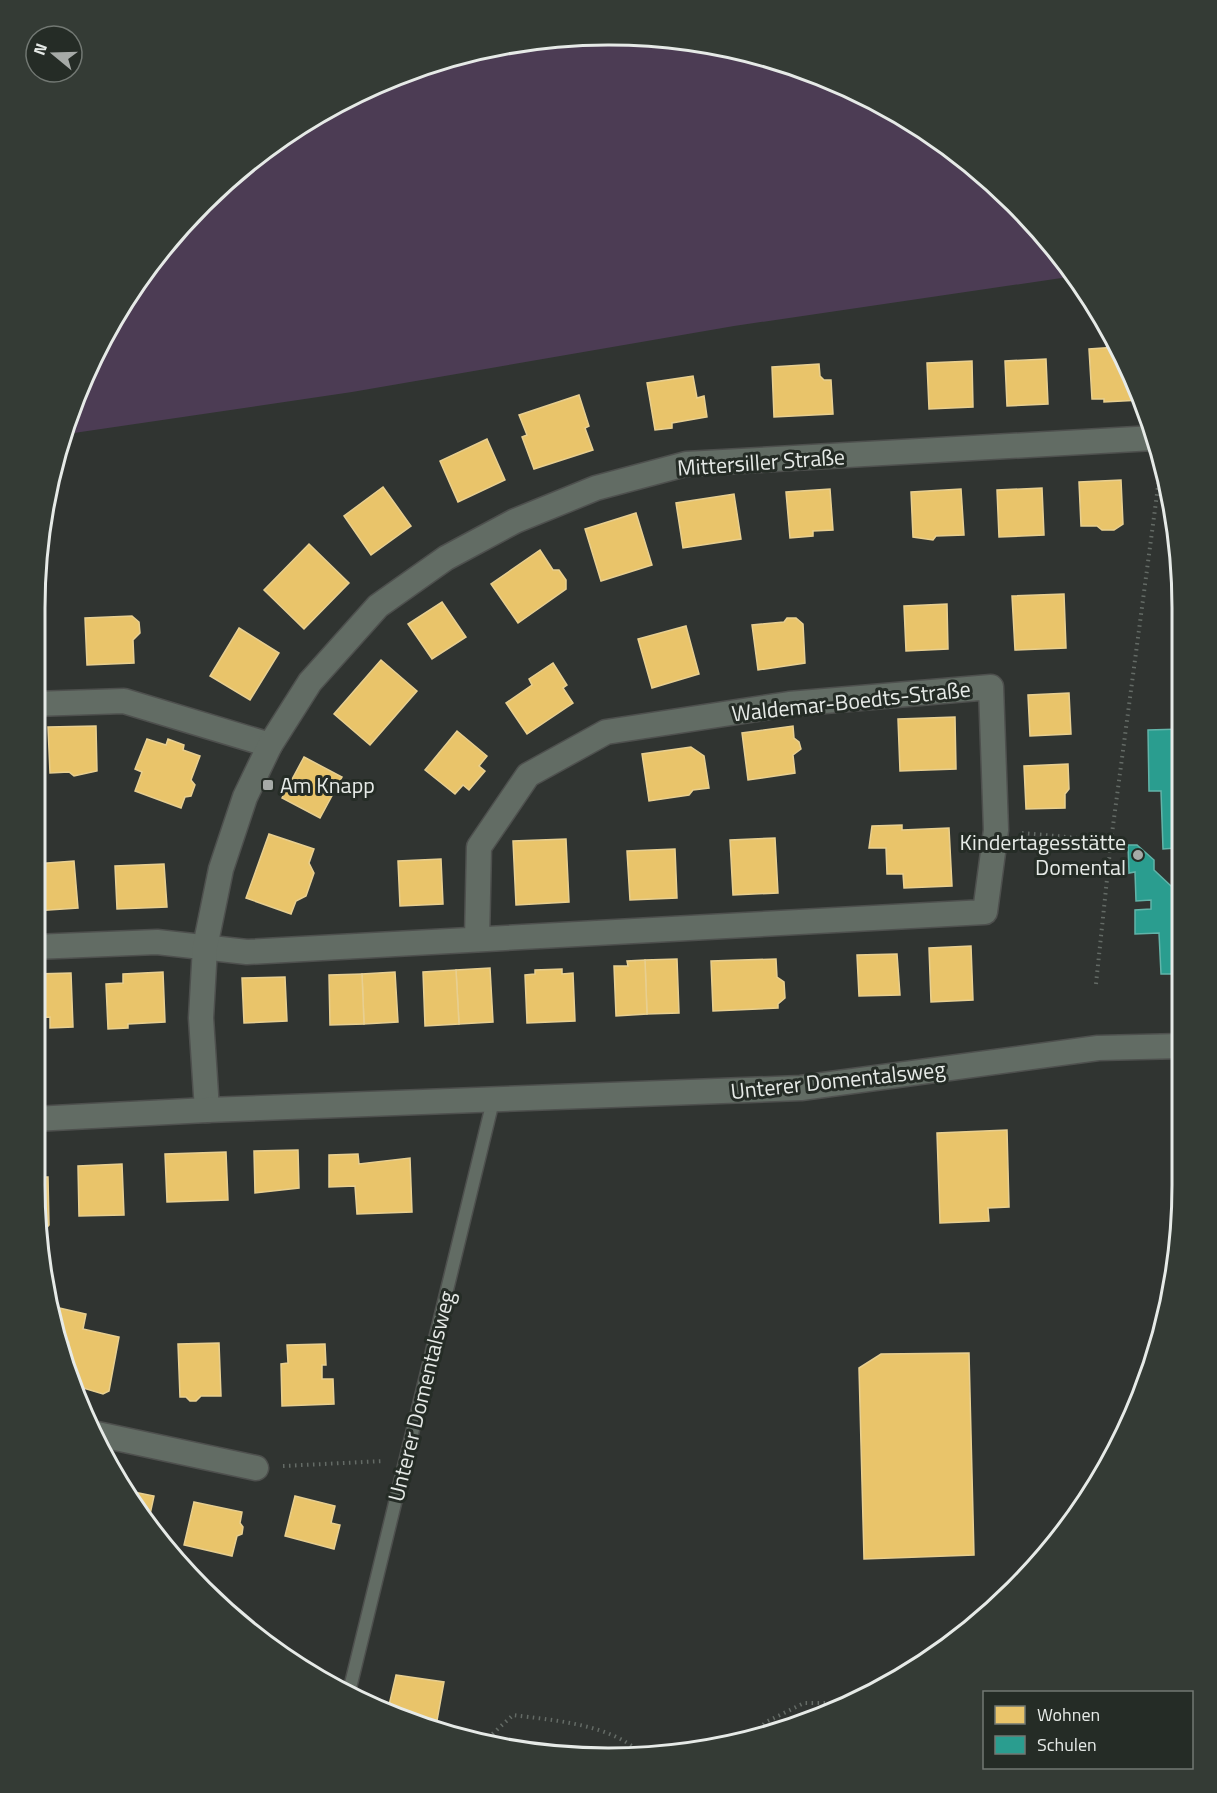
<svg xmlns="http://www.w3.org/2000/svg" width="1217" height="1793" font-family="'Titillium Web',sans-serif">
  <rect width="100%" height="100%" fill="#303431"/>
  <polygon fill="#4c3c54" points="608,35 720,45 828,78 927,131 1014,202 1075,276 734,326 352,392 67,434 94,354 202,203 289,131 389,78 496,46"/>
  <g fill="#e9c46a" stroke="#e8cf90" stroke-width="1.5">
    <polygon points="1117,347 1139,389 1141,400 1104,402 1104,399 1092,399 1089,349"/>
    <polygon points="1046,359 1048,404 1007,406 1005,361"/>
    <polygon points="972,361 973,407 929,409 927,363"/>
    <polygon points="819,364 820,376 824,380 831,380 833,414 774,417 772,367"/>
    <polygon points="693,376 697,398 704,396 707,417 672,423 672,428 655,430 647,383"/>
    <polygon points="579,395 589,426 585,428 593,450 534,469 522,437 527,435 519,415"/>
    <polygon points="487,439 505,480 458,502 440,461"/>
    <polygon points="1121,480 1123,524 1114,530 1102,530 1097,526 1081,526 1079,482"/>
    <polygon points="383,487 411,526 371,555 344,516"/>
    <polygon points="1042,488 1044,535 999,537 997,490"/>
    <polygon points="830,489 833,530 813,531 813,536 790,538 786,492"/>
    <polygon points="961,489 964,535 936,536 933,540 913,537 911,492"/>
    <polygon points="734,494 741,539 683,548 676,503"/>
    <polygon points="636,513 652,565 601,581 585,529"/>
    <polygon points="309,544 349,583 304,629 264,590"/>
    <polygon points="540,550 553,570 559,570 566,580 566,589 518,623 491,584"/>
    <polygon points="1064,594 1066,648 1015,650 1012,596"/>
    <polygon points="442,602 466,637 432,659 408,624"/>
    <polygon points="947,604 948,649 906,651 904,606"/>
    <polygon points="132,616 139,622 140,633 133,640 134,663 87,665 85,618"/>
    <polygon points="787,618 796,618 803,624 805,663 758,670 752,625 784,622"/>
    <polygon points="686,626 699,674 652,688 638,639"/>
    <polygon points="239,628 279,653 250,700 210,676"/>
    <polygon points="381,660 417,691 370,745 334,714"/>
    <polygon points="553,663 567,685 563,688 573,703 527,734 506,703 532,685 529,679"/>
    <polygon points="1069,693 1071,734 1030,736 1028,695"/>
    <polygon points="955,717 956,769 900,771 898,719"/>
    <polygon points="96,726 97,771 74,776 69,772 50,773 48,727"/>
    <polygon points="793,726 794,738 799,742 801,749 793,755 795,773 748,780 742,733"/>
    <polygon points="457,731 487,756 479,766 485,771 469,790 463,785 455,794 425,770"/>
    <polygon points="147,739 166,745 168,739 184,745 183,750 200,756 191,780 195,785 191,796 185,797 181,808 135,791 142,772 135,769"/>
    <polygon points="691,747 704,756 709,788 693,790 689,795 649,801 642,754"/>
    <polygon points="304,757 342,777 320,818 282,798"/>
    <polygon points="1068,764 1069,789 1065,794 1065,808 1026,809 1024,766"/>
    <polygon points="902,825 902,830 949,828 952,886 904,888 903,874 887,874 886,848 869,848 872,826"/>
    <polygon points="269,834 314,849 309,863 314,873 306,896 296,901 291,914 246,898"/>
    <polygon points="775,838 778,893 733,895 730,840"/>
    <polygon points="566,839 569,902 516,905 513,841"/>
    <polygon points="675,849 677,898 630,900 627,851"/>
    <polygon points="441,859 443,904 400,906 398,861"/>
    <polygon points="74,861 78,908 34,911 34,864"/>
    <polygon points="164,864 167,907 117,909 115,866"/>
    <polygon points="971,946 973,1000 931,1002 929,948"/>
    <polygon points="897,954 900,995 859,996 857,955"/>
    <polygon points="677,959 679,1013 647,1014 645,960"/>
    <polygon points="776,959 777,977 784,982 785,998 778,1004 778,1008 713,1011 711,961"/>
    <polygon points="645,960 647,1014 616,1016 614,966 628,966 627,961"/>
    <polygon points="490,968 493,1022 459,1024 456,970"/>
    <polygon points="562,969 562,974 573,973 575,1021 527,1023 525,975 535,974 535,970"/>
    <polygon points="456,970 459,1024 425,1026 423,972"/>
    <polygon points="163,972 165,1022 128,1024 128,1028 108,1029 106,984 123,983 123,974"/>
    <polygon points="395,972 398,1022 364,1024 362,974"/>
    <polygon points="71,973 73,1027 50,1028 50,1017 34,1018 34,974"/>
    <polygon points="362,974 364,1024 330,1025 329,975"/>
    <polygon points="285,977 287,1021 244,1023 242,978"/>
    <polygon points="1007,1130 1009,1207 988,1208 989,1221 940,1223 937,1133"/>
    <polygon points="298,1150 299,1188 255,1193 254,1151"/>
    <polygon points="226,1152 228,1200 167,1202 165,1154"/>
    <polygon points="358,1154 359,1164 410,1158 412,1212 357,1214 355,1186 329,1187 329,1155"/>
    <polygon points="122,1164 124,1215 79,1216 78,1166"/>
    <polygon points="34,1177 48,1177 49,1225 44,1231"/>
    <polygon points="55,1307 86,1314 83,1329 119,1337 109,1391 103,1394 73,1385 67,1372 68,1365 64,1364 69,1342 60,1340"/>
    <polygon points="219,1343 221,1396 201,1396 196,1401 190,1401 186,1397 180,1397 178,1344"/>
    <polygon points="325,1344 326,1365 322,1365 322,1379 333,1379 334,1404 282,1406 281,1364 288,1363 287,1345"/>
    <polygon points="969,1353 974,1555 864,1559 859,1368 881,1354"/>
    <polygon points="124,1490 154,1496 149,1519 154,1519 152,1526 131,1504"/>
    <polygon points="295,1496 335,1506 331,1523 340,1525 334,1549 285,1536"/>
    <polygon points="194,1502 242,1512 240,1523 243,1527 242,1534 237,1536 232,1556 184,1545"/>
    <polygon points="396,1675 444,1682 436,1726 387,1714"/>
  </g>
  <polygon fill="#2a9d8f" stroke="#62b4a9" stroke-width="1.5" points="1182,729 1182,974 1161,974 1159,933 1135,934 1135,910 1151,909 1151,900 1136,901 1135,872 1129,873 1128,845 1137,845 1154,860 1154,870 1171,886 1177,879 1176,848 1163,849 1161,791 1149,791 1148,730"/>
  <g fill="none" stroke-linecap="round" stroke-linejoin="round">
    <defs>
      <polyline id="lane" points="349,1692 493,1101"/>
      <g id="street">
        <polyline points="34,704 124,701 270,745"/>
        <polyline points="34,947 157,942 247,952 985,912 996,830 991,687 789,704 606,732 528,775 479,847 477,939"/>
        <polyline points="207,1110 201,1018 205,947 221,869 245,797 270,745 310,682 378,606 446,558 515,521 596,488 686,464 1154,438"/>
        <polyline points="34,1119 207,1110 801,1088 1098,1048 1182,1046"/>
        <polyline points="97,1434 256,1468"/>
      </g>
    </defs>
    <use href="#lane" stroke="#4e504e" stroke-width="15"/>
    <use href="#street" stroke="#4e504e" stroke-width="27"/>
    <g stroke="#646b66" stroke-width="4" stroke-dasharray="1.5 4.5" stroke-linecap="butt">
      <polyline points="1022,833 1111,841"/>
      <polyline points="1096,984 1111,841 1161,464"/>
      <polyline points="283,1466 384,1461"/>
      <polyline points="750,1737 766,1722 804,1703 838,1703"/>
      <path d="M488 1738 513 1715C551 1720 611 1724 640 1753"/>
    </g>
    <use href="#lane" stroke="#626c64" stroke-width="12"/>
    <use href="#street" stroke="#626c64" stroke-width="24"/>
  </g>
  <g fill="#a6aaa7" stroke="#252c26" stroke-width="2">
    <rect x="262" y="779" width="12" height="12" rx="3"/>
    <circle cx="1138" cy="855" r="6"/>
  </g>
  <g text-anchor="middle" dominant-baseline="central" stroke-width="6" stroke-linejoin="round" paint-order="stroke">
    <g font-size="22" fill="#e6eae7" stroke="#252c26">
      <text transform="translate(761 462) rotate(-4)">Mittersiller Straße</text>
      <text transform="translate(851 701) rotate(-6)">Waldemar-Boedts-Straße</text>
      <text transform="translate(838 1080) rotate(-6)">Unterer Domentalsweg</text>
      <text transform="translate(421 1396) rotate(-76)">Unterer Domentalsweg</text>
    </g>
    <g font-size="22" fill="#e6eae7" stroke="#252c26" text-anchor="start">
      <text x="280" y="785">Am Knapp</text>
      <text x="1126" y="842" text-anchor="end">Kindertagesstätte<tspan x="1126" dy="25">Domental</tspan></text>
    </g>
  </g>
  <path d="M0 0H1217V1793H0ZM608 45H609A563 563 0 0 1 1172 608V1185A563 563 0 0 1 609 1748H608A563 563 0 0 1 45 1185V608A563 563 0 0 1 608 45Z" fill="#343b35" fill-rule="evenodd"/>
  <path fill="none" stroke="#e6eae7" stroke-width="3" d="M608 45H609A563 563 0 0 1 1172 608V1185A563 563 0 0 1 609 1748H608A563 563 0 0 1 45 1185V608A563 563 0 0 1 608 45Z"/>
  <rect x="983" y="1691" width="210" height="78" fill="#252c26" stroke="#727873" stroke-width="1.5"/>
  <rect x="995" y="1706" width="30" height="18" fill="#e9c46a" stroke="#727873" stroke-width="1.5"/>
  <text x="1037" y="1721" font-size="18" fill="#e6eae7">Wohnen</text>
  <rect x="995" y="1736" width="30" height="18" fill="#2a9d8f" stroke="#727873" stroke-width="1.5"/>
  <text x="1037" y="1751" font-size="18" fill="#e6eae7">Schulen</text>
  <g transform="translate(54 54) rotate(289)"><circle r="28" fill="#252c26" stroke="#727873" stroke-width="1.5"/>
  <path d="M0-4.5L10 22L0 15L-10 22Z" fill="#a6aaa7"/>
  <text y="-9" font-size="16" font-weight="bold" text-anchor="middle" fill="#e6eae7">N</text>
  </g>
</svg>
